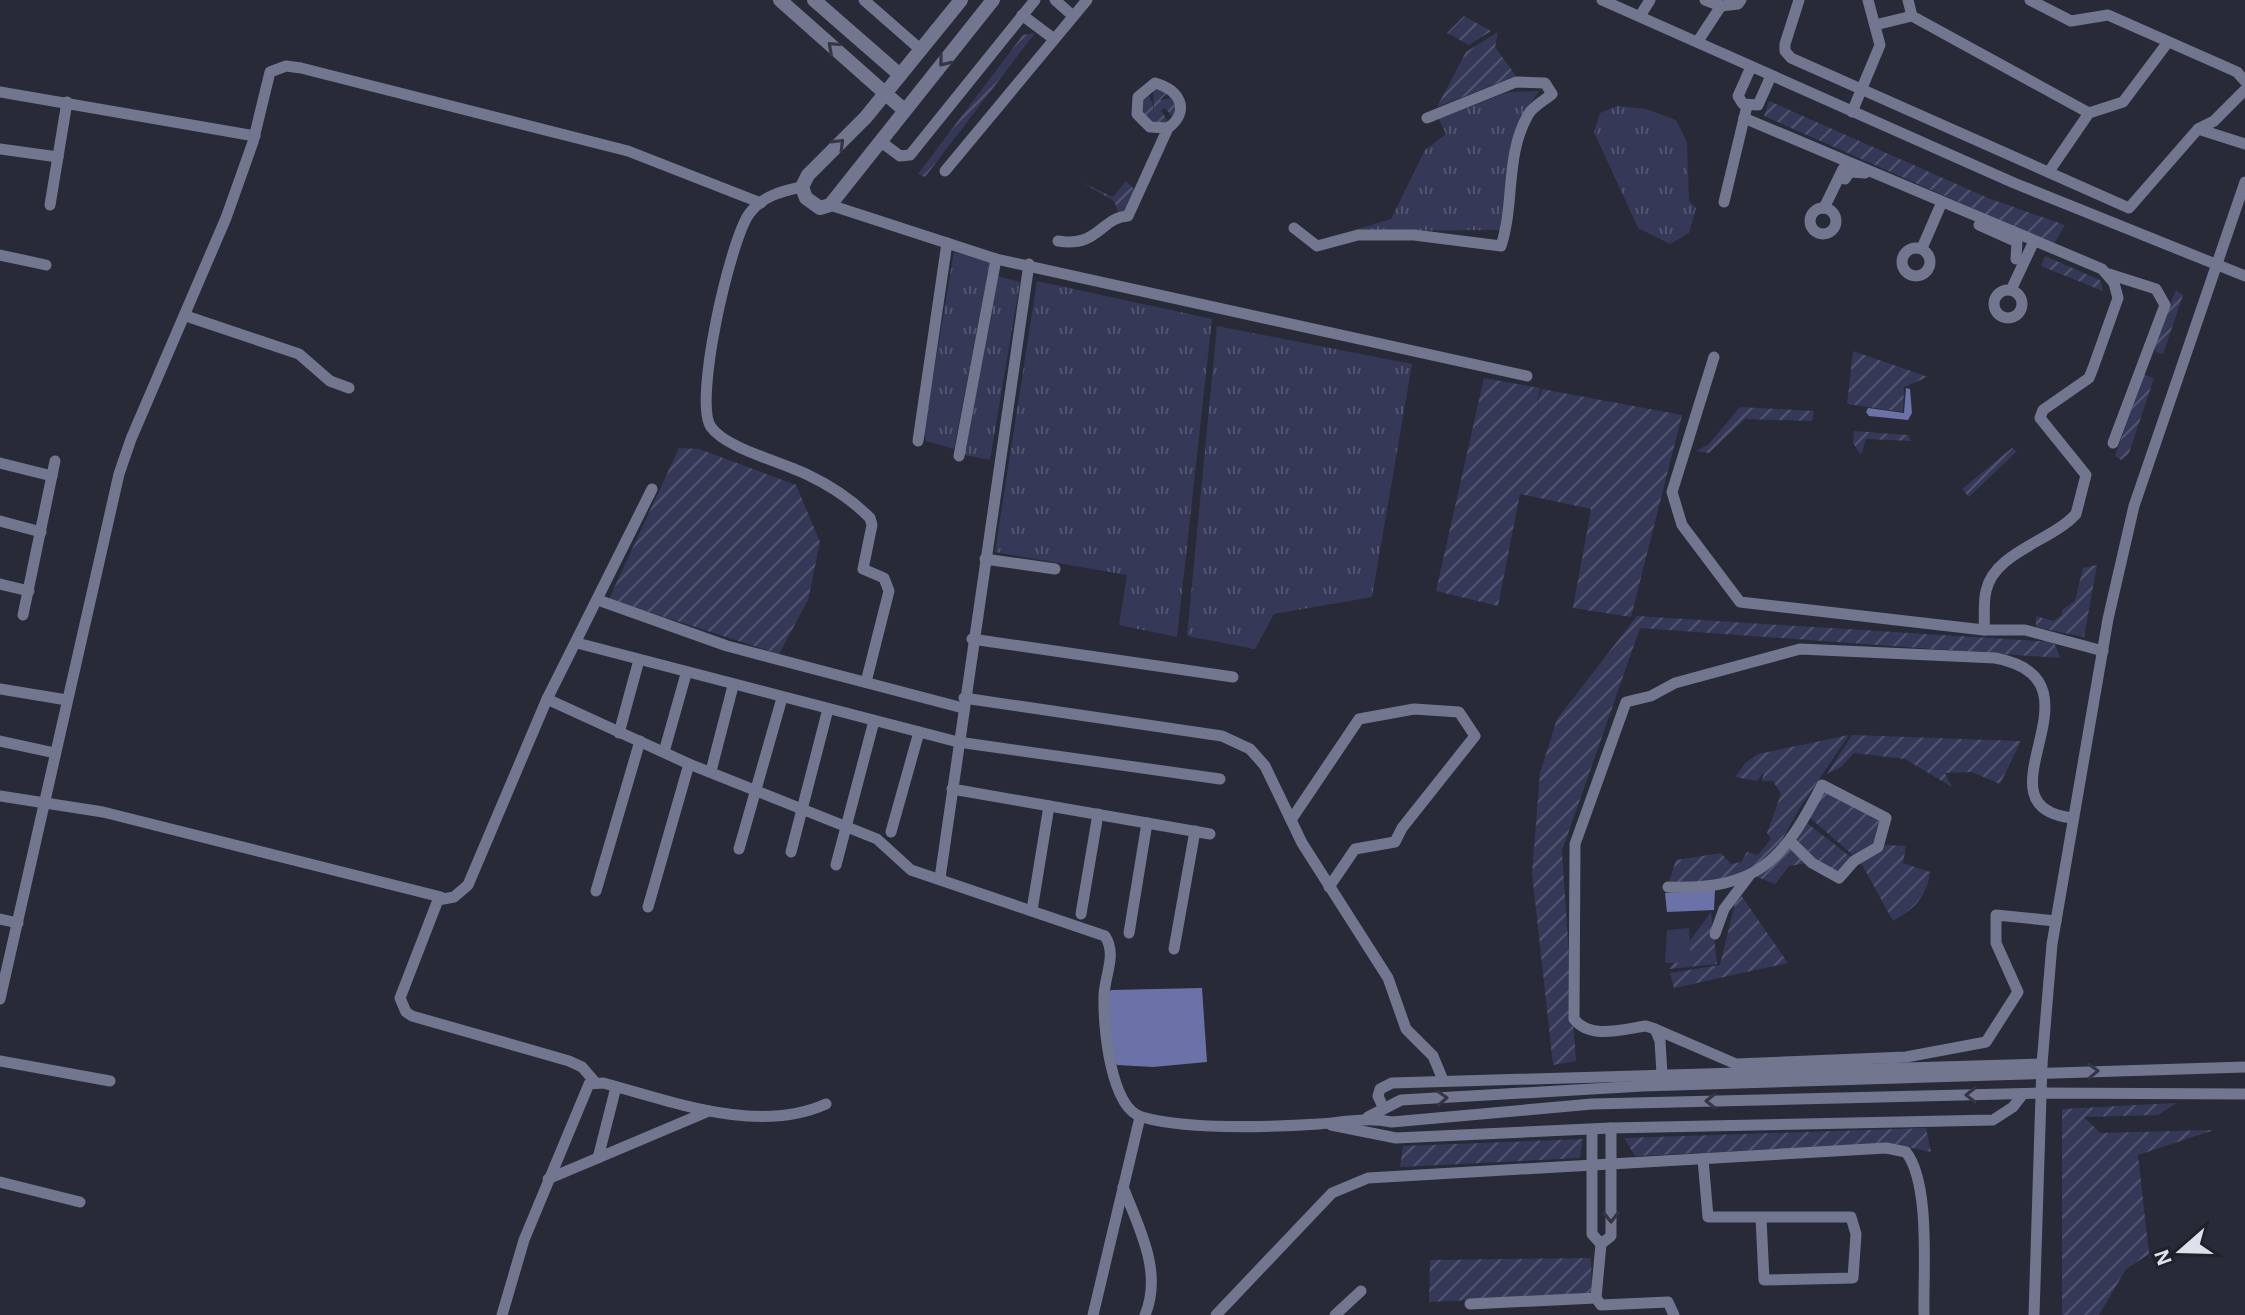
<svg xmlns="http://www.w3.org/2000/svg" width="2245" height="1315" font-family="'Alegreya Sans',sans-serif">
  <defs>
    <pattern id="grass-tufts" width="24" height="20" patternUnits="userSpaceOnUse" patternTransform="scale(2)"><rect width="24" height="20" fill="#353957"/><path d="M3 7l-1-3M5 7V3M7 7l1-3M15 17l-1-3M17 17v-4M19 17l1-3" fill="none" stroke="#52556f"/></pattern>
    <pattern id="garden-furrows" width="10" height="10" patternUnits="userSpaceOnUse" patternTransform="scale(2)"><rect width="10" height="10" fill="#353957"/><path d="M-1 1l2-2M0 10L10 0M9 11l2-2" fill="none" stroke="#52556f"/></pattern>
  </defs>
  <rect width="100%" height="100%" fill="#282a37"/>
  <g fill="url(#grass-tufts)">
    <polygon points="1539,91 1521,118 1508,162 1500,230 1351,231 1391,219 1425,150 1446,134 1439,119 1508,92"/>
    <polygon points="1618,106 1646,109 1676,120 1687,142 1689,201 1696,208 1689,233 1670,244 1638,228 1594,132 1600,113"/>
    <polygon points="954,252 990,261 954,449 926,441 924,431"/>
    <polygon points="998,276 1020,282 990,460 964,455"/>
    <polygon points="1037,281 1212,319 1177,637 1119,625 1127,575 995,552"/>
    <polygon points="1217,326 1412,364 1372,597 1274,614 1255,649 1187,636"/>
  </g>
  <g fill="url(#garden-furrows)">
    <polygon points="1464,16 1491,31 1469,45 1447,33"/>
    <polygon points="1498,32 1495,47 1516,76 1437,107 1466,52"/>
    <polygon points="1035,33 925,177 918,174 1023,35"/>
    <polygon points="1153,88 1171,90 1160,100 1177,97 1175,120 1165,108 1161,110 1169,123 1160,127 1139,116 1140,98 1147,89 1154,109"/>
    <polygon points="1769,101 1988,198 2065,225 2054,244 1764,116"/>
    <polygon points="1126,181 1136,191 1126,212 1118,211 1114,201 1081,182 1113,197"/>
    <polygon points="2045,256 2100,280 2103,291 2041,266"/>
    <polygon points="2176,290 2183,295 2163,354 2156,352 2154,346"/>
    <polygon points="1853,351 1928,377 1904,387 1903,412 1847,404"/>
    <polygon points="2144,375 2154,378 2129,453 2121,460 2115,456"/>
    <polygon points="1484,378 1540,388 1537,405 1542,389 1682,415 1631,617 1573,608 1591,509 1520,494 1498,606 1436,591"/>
    <polygon points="1740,407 1814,411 1812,421 1745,419 1709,453 1696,451 1709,444"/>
    <polygon points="1854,431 1908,435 1911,441 1866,439 1861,455 1853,443"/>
    <polygon points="679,448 699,449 796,485 820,542 808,600 779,654 609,599"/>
    <polygon points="2012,448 2017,451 1969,497 1962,489"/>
    <polygon points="2097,565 2084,637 2036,627 2036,616 2053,621 2062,615 2062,610 2075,601 2083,568"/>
    <polygon points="1637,616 2054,642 2060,658 1640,628 1562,851 1576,1061 1553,1065 1532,873 1540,773 1557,719"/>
    <polygon points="1849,735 1799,809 1772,858 1751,870 1724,879 1668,885 1676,860 1721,853 1731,864 1741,862 1747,852 1758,855 1771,839 1767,833 1781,794 1773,781 1762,781 1764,772 1757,781 1735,777 1746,762 1758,754"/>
    <polygon points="1852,735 2020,741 2021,741 2000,784 1972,772 1945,773 1952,787 1905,759 1854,753 1841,767 1827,774"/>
    <polygon points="1822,787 1885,820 1875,847 1855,857 1808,816"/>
    <polygon points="1807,823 1852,858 1838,875 1817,863 1796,838"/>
    <path d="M1886 845 1906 846 1903 863 1930 872C1927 897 1914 909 1893 921L1860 861Z"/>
    <polygon points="1793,846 1808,863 1789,866 1775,884 1757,877"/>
    <polygon points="1738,891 1788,963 1674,988 1670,973 1720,965"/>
    <polygon points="1711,912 1717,964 1669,969"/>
    <polygon points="2176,1103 2158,1115 2084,1117 2100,1133 2214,1130 2138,1155 2149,1254 2126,1269 2099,1315 2062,1315 2062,1109"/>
    <polygon points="1926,1128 1931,1152 1893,1144 1635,1156 1624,1138"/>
    <polygon points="1583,1139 1580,1158 1400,1167 1403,1146"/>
    <polygon points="1591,1258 1592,1294 1429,1302 1430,1260"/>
  </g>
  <polygon fill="#353957" points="1689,928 1691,962 1665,963 1667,930"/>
  <g fill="#6a72a8">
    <polygon points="1906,388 1910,389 1912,413 1908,420 1869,416 1866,412 1868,408 1904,413"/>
    <polygon points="1715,890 1714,910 1667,912 1665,893"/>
    <polygon points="1202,988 1207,1062 1153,1067 1117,1065 1112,1057 1106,995 1111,990"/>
  </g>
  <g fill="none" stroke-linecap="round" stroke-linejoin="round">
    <g stroke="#72768e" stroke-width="11">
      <polyline points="864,0 921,50"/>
      <polyline points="1055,0 1073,16"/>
      <polyline points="1602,0 2014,183 2245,276"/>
      <polyline points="1705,0 1721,6 1738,4 1741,0"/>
      <polyline points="1799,0 1785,44 1785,51 1791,58 2129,208 2198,129 2245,144"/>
      <polyline points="1908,0 1912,16 2089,113 2123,102 2168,42"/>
      <polyline points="2030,0 2071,21 2108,15 2237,72 2245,81"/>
      <polyline points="1022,15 1054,39"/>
      <polyline points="1640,16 1650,0"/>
      <polyline points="1875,25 1912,16"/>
      <polyline points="1698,41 1721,6"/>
      <polyline points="1751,67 1738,96 1743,104 1758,105 1771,76"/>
      <polyline points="0,92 255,136"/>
      <polyline points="1852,112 1880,45 1868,0"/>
      <path d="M1744 118 2102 269 2114 283 2118 298 2093 368 2089 378 2043 410 2040 418 2086 475 2076 514C2052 541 1994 552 1986 591 1983 603 1985 618 1984 630"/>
      <polyline points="2198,129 2214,121 2245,90"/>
      <polyline points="880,141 900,156 910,155 1035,0"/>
      <polyline points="0,149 58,157"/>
      <polyline points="2050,170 2089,113"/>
      <polyline points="945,171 1087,0"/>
      <polyline points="1845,179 1850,172 1865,173"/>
      <path d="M802 187C782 191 762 196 749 214 730 241 693 402 711 427 726 449 786 463 810 476 831 486 853 501 870 518L872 525 863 569 884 578 889 591 866 682"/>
      <polyline points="1724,202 1747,106"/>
      <polyline points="50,205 67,102"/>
      <polyline points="830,205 996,259 1527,376"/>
      <polyline points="1824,208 1843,169"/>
      <circle cx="1823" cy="221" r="13"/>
      <polyline points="1979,225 2017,242 2016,259"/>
      <path d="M1294 228 1317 246 1358 235H1414L1501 246C1515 203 1505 155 1528 115 1532 107 1545 100 1552 94L1545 83 1516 82 1427 118"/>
      <path d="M1058 241C1099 248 1101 217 1128 216L1168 128C1191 111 1180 90 1155 83L1138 97 1137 114 1150 127 1168 128"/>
      <circle cx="1916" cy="262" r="14"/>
      <polyline points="1922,248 1942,202"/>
      <polyline points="0,255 46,265"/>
      <polyline points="2109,274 2156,289 2165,305 2113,443"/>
      <polyline points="2011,290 2034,241"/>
      <circle cx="2008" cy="304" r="14"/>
      <polyline points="186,316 299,354 330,381 349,388"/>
      <polyline points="1714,357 1672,492 1682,525 1740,602 1984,630 2025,630 2103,651"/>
      <polyline points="918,441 947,243"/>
      <polyline points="959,456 996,259"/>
      <polyline points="0,463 52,476"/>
      <polyline points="0,521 41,532"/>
      <polyline points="985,559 1055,569"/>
      <polyline points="0,584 29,591"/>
      <polyline points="598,600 727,646 963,708"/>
      <polyline points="23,615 55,461"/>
      <polyline points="972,639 1233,677"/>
      <polyline points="577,643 958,742 1220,779"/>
      <polyline points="0,689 67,700"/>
      <polyline points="964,698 1222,736 1250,749 1265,766 1302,843 1388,978 1406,1029 1433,1056 1443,1080"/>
      <path d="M547 699 689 764 877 839 911 870 1105 936C1117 955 1105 974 1104 995 1103 1025 1110 1108 1142 1117 1187 1130 1272 1127 1319 1124 1345 1122 1366 1117 1392 1122L1592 1104 2041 1093 2245 1094"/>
      <polyline points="619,733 639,660"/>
      <polyline points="0,741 55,753"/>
      <polyline points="664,752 686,674"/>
      <polyline points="711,771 733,686"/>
      <polyline points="952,789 1210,834"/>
      <polyline points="0,796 103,812 441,897"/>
      <polyline points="1291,820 1359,719 1414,709 1459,712 1475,736 1402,828 1395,842 1355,849 1329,887"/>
      <polyline points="891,832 919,732"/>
      <polyline points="739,849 782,698"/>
      <polyline points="791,852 828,709"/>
      <polyline points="836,865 874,721"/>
      <polyline points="940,878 1029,264"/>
      <path d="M1668 887C1758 890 1783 861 1822 785L1886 818 1878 847 1854 861 1839 878 1812 863 1791 842"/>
      <polyline points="596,891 640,741"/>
      <polyline points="648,907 689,764"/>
      <polyline points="1032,910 1049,806"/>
      <polyline points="1081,914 1098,814"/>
      <polyline points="0,919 18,923"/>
      <polyline points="1129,933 1147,823"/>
      <polyline points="1715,934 1724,909 1749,876"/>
      <polyline points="1174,949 1195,831"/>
      <polyline points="0,999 119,474 131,439 226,218 253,142 270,72 286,66 301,68 628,151 761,203"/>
      <polyline points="1655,1029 1736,1064 1906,1057 1986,1042 2018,992 1996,943 1996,915 2056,921"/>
      <polyline points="0,1061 110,1081"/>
      <path d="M1662 1074 1660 1041 1655 1029 1646 1026C1623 1029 1590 1040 1574 1019L1575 844 1626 702 1651 696 1675 683 1800 649 1995 658C2114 680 1969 806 2072 818"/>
      <polyline points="595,1082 582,1067 569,1061 412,1016 406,1012 400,998 438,900 454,897 468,885 547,699 652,489"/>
      <polyline points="1383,1107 1378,1096 1380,1089 1392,1083 2042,1064"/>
      <polyline points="1368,1117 1401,1100 1643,1086 2245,1067"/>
      <polyline points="1331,1125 1396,1138 1611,1128 1993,1120 2013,1107 2023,1094"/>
      <polyline points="1592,1130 1592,1234 1601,1244 1596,1298 1601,1305 1668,1302 1674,1315"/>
      <polyline points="598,1158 616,1087"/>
      <polyline points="1703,1159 1708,1217 1851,1217 1856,1234 1853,1278 1764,1280 1761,1218"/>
      <polyline points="548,1179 709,1111"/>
      <polyline points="0,1182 80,1202"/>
      <path d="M1123 1187C1139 1228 1163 1272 1145 1315"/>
      <polyline points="1601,1244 1611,1236 1611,1128"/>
      <polyline points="1470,1304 1596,1298"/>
      <path d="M502 1315 524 1240 589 1084 603 1083C671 1101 757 1135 826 1104"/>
      <polyline points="1093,1315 1140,1117"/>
      <path d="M1216 1315 1332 1193 1368 1178 1886 1148 1906 1152C1931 1184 1923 1274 1924 1315"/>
      <polyline points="1335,1315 1361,1291"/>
      <polyline points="2034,1315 2042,1064 2052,944 2108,619 2134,506 2245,182"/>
    </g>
    <g stroke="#72768e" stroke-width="14">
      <polyline points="780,0 904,110"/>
      <polyline points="814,0 900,75"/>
      <polyline points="961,0 866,117 808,175 802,187 806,198 820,208 830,205 993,0"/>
    </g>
  </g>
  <defs><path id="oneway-chevron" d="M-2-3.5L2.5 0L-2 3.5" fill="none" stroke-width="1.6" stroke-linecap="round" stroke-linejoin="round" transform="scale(2)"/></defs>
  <g stroke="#343645">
    <use href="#oneway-chevron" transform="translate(833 47) rotate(-138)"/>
    <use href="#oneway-chevron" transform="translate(944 61) rotate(129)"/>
    <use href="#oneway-chevron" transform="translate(839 144) rotate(-45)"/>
    <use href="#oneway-chevron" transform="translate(2093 1071) rotate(-2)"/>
    <use href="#oneway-chevron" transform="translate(1971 1095) rotate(179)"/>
    <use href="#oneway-chevron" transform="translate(1442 1098) rotate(-3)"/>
    <use href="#oneway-chevron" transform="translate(1711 1101) rotate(179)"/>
    <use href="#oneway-chevron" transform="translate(1611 1217) rotate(89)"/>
  </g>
  <g transform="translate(2181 1251) rotate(250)" stroke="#1f212d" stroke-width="6" paint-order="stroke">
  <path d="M0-6L14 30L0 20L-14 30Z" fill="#dfe1ea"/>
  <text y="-12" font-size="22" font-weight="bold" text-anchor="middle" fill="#dfe1ea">N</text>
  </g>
</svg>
